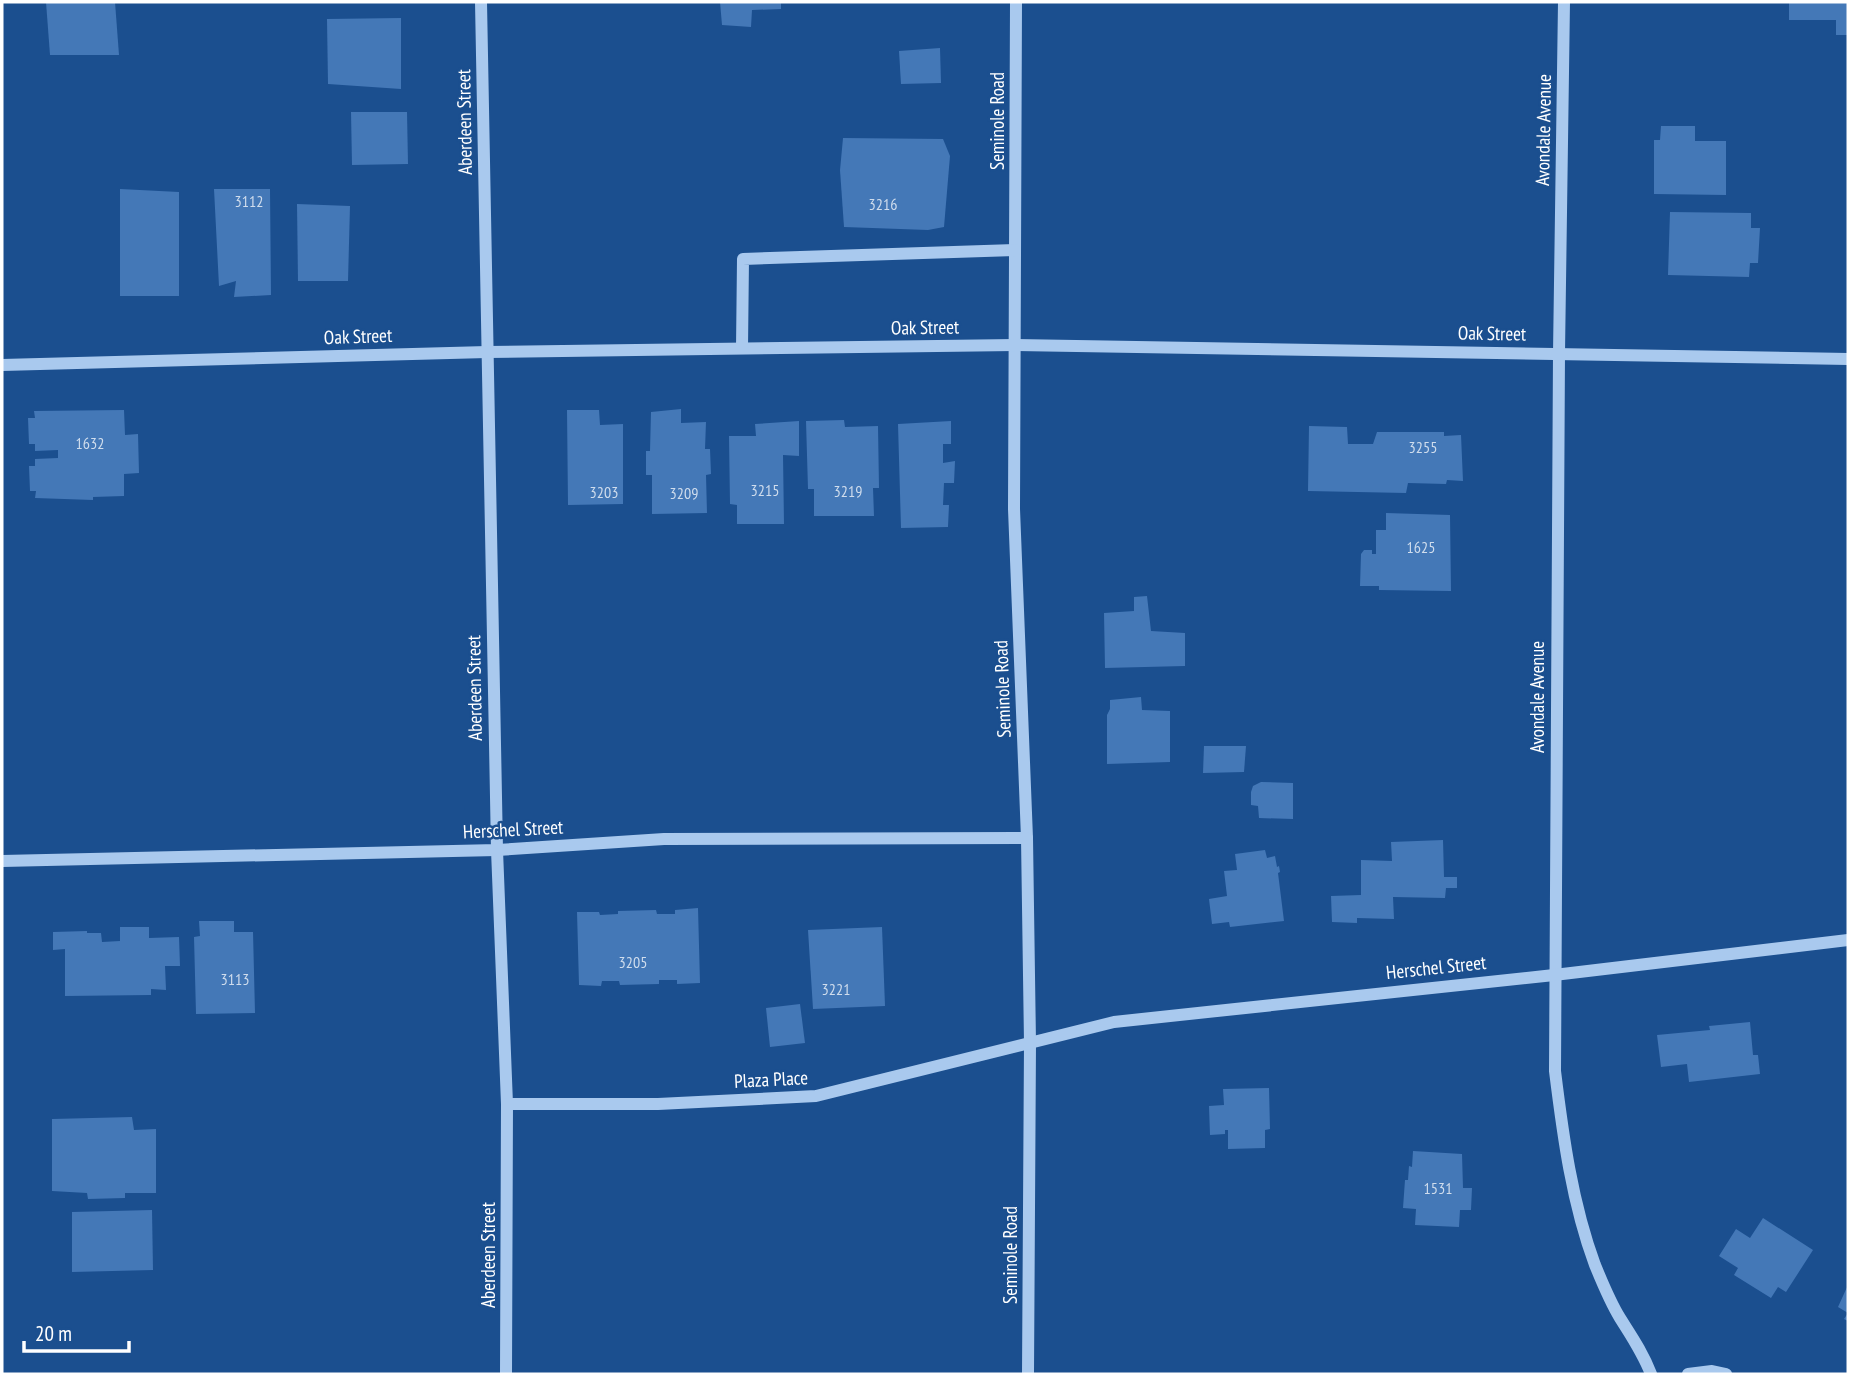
<svg xmlns="http://www.w3.org/2000/svg" width="1850" height="1376" font-family="'PT Sans Narrow',sans-serif">
  <rect width="100%" height="100%" fill="#1b4f8f"/>
  <g fill="#4478b7">
    <polygon points="46,2 115,2 119,55 50,55"/>
    <polygon points="720,2 781,2 781,9 752,10 751,27 722,25"/>
    <polygon points="1789,2 1848,2 1848,35 1836,35 1836,20 1789,20"/>
    <polygon points="401,18 401,89 328,84 327,19"/>
    <polygon points="940,48 941,83 901,84 899,51"/>
    <polygon points="351,112 407,112 408,164 352,165"/>
    <polygon points="1661,126 1695,126 1695,141 1726,141 1726,195 1654,194 1654,140 1660,140"/>
    <polygon points="843,138 943,139 950,156 944,227 928,230 844,227 840,170"/>
    <polygon points="120,189 179,192 179,296 120,296"/>
    <polygon points="214,189 270,189 271,295 234,297 236,281 219,286"/>
    <polygon points="297,204 350,206 348,281 298,281"/>
    <polygon points="1670,212 1751,213 1751,228 1760,228 1758,263 1750,263 1749,277 1668,275"/>
    <polygon points="681,409 681,423 706,422 705,449 710,449 711,474 706,475 707,513 652,514 652,475 646,475 646,451 650,451 651,412"/>
    <polygon points="124,410 125,435 138,434 139,473 124,474 124,496 93,497 93,500 35,498 36,491 30,491 29,466 35,466 35,459 58,458 58,450 35,451 35,444 29,444 28,418 35,418 34,411"/>
    <polygon points="567,410 599,410 600,425 623,424 623,504 568,505"/>
    <polygon points="844,420 845,427 878,426 879,488 873,488 874,516 814,516 814,489 808,489 806,421"/>
    <polygon points="799,421 799,456 783,455 784,524 737,524 737,505 730,504 729,436 756,436 755,424"/>
    <polygon points="951,421 951,444 943,444 943,463 955,461 954,483 944,483 943,505 949,505 948,527 901,528 898,424"/>
    <polygon points="1309,426 1347,427 1348,444 1373,444 1377,432 1444,432 1444,436 1461,435 1463,481 1447,480 1446,484 1408,483 1406,493 1308,491"/>
    <polygon points="1386,513 1450,515 1451,591 1379,590 1379,586 1360,586 1361,554 1364,550 1372,550 1372,554 1376,554 1376,530 1386,530"/>
    <polygon points="1147,596 1151,631 1185,633 1185,666 1105,668 1104,613 1134,611 1134,597"/>
    <polygon points="1141,697 1142,710 1170,711 1170,762 1107,764 1107,715 1110,709 1110,700"/>
    <polygon points="1204,746 1246,746 1244,772 1203,773"/>
    <polygon points="1261,782 1293,783 1293,819 1259,818 1258,806 1251,805 1251,792 1253,786"/>
    <polygon points="1443,840 1444,877 1457,877 1457,888 1446,888 1445,898 1393,897 1394,919 1357,918 1357,923 1332,922 1331,896 1361,895 1361,860 1392,861 1391,842"/>
    <polygon points="1265,850 1267,858 1275,856 1277,867 1279,866 1280,872 1278,873 1284,921 1230,927 1229,922 1212,924 1209,899 1227,896 1224,871 1237,870 1235,854"/>
    <polygon points="698,908 700,983 677,984 677,980 659,980 659,984 620,985 619,981 602,981 601,986 579,985 577,912 599,912 600,915 618,914 618,911 656,910 657,914 675,914 675,910"/>
    <polygon points="199,921 234,921 234,932 253,932 255,1013 196,1014 194,937 200,936"/>
    <polygon points="120,927 149,927 149,938 179,937 180,966 165,966 166,990 151,989 151,995 65,996 65,949 53,950 53,932 87,931 87,933 101,933 102,942 120,941"/>
    <polygon points="882,927 885,1006 813,1009 808,930"/>
    <polygon points="800,1004 805,1043 770,1047 766,1008"/>
    <polygon points="1750,1022 1753,1055 1758,1055 1760,1074 1689,1082 1687,1064 1661,1067 1657,1035 1710,1030 1709,1026"/>
    <polygon points="1269,1088 1270,1129 1265,1130 1265,1148 1228,1149 1228,1130 1225,1130 1225,1134 1210,1135 1209,1106 1224,1105 1223,1089"/>
    <polygon points="132,1117 134,1130 156,1129 156,1193 125,1193 125,1198 88,1199 87,1193 52,1191 52,1119"/>
    <polygon points="1413,1151 1462,1154 1463,1188 1472,1188 1471,1210 1460,1210 1459,1227 1415,1225 1416,1209 1403,1208 1405,1180 1408,1180 1409,1166 1412,1167"/>
    <polygon points="152,1210 153,1270 72,1272 72,1212"/>
    <polygon points="1763,1218 1813,1250 1786,1292 1778,1287 1771,1298 1734,1275 1738,1268 1719,1256 1736,1229 1750,1238"/>
    <polygon points="1848,1285 1848,1321 1844,1319 1848,1313 1838,1307"/>
  </g>
  <g fill="none" stroke-linecap="round" stroke-linejoin="round">
    <g stroke="#a9c9ee" stroke-width="12">
      <polyline points="481,2 497,850 507,1104 506,1374"/>
      <polyline points="1016,2 1014,509 1027,838 1030,1043 1028,1374"/>
      <path d="M1564 2 1559 353 1555 1071C1563 1136 1572 1203 1595 1265 1602 1282 1610 1302 1620 1318 1632 1337 1643 1353 1651 1374"/>
      <polyline points="742,348 743,259 1015,250"/>
      <polyline points="2,365 487,352 1015,345 1848,359"/>
      <polyline points="2,861 497,850 664,839 1027,838"/>
      <polyline points="507,1104 658,1104 816,1096 1114,1022 1554,975 1848,940"/>
      <polyline points="1688,1374 1712,1371 1726,1374"/>
    </g>
  </g>
  <g text-anchor="middle" dominant-baseline="central" stroke-width="5" stroke-linejoin="round" paint-order="stroke">
    <g font-size="16" fill="#d0dded">
      <text x="249" y="201">3112</text>
      <text x="883" y="204">3216</text>
      <text x="90" y="443">1632</text>
      <text x="1423" y="447">3255</text>
      <text x="765" y="490">3215</text>
      <text x="848" y="491">3219</text>
      <text x="604" y="492">3203</text>
      <text x="684" y="493">3209</text>
      <text x="1421" y="547">1625</text>
      <text x="633" y="962">3205</text>
      <text x="235" y="979">3113</text>
      <text x="836" y="989">3221</text>
      <text x="1438" y="1188">1531</text>
    </g>
    <g font-size="19" fill="#fff" stroke="#1b4f8f">
      <text transform="translate(997 121) rotate(-90)">Seminole Road</text>
      <text transform="translate(464 122) rotate(-91)">Aberdeen Street</text>
      <text transform="translate(1543 130) rotate(-89)">Avondale Avenue</text>
      <text transform="translate(925 327) rotate(-1)">Oak Street</text>
      <text transform="translate(1492 333) rotate(1)">Oak Street</text>
      <text transform="translate(358 336) rotate(-2)">Oak Street</text>
      <text transform="translate(474 688) rotate(-91)">Aberdeen Street</text>
      <text transform="translate(1002 689) rotate(-92)">Seminole Road</text>
      <text transform="translate(1537 697) rotate(-90)">Avondale Avenue</text>
      <text transform="translate(513 829) rotate(-3)">Herschel Street</text>
      <text transform="translate(1436 967) rotate(-6)">Herschel Street</text>
      <text transform="translate(771 1079) rotate(-3)">Plaza Place</text>
      <text transform="translate(488 1255) rotate(-90)">Aberdeen Street</text>
      <text transform="translate(1010 1255) rotate(-90)">Seminole Road</text>
    </g>
  </g>
  <rect width="1850" height="1376" fill="none" stroke="#ffffff" stroke-width="7"/>
  <path d="M24 1341v10h105v-10" fill="none" stroke="#ffffff" stroke-width="3.5"/>
  <text x="35" y="1341" font-size="21" fill="#ffffff" stroke="#1b4f8f" stroke-width="5" paint-order="stroke">20 m</text>
</svg>
